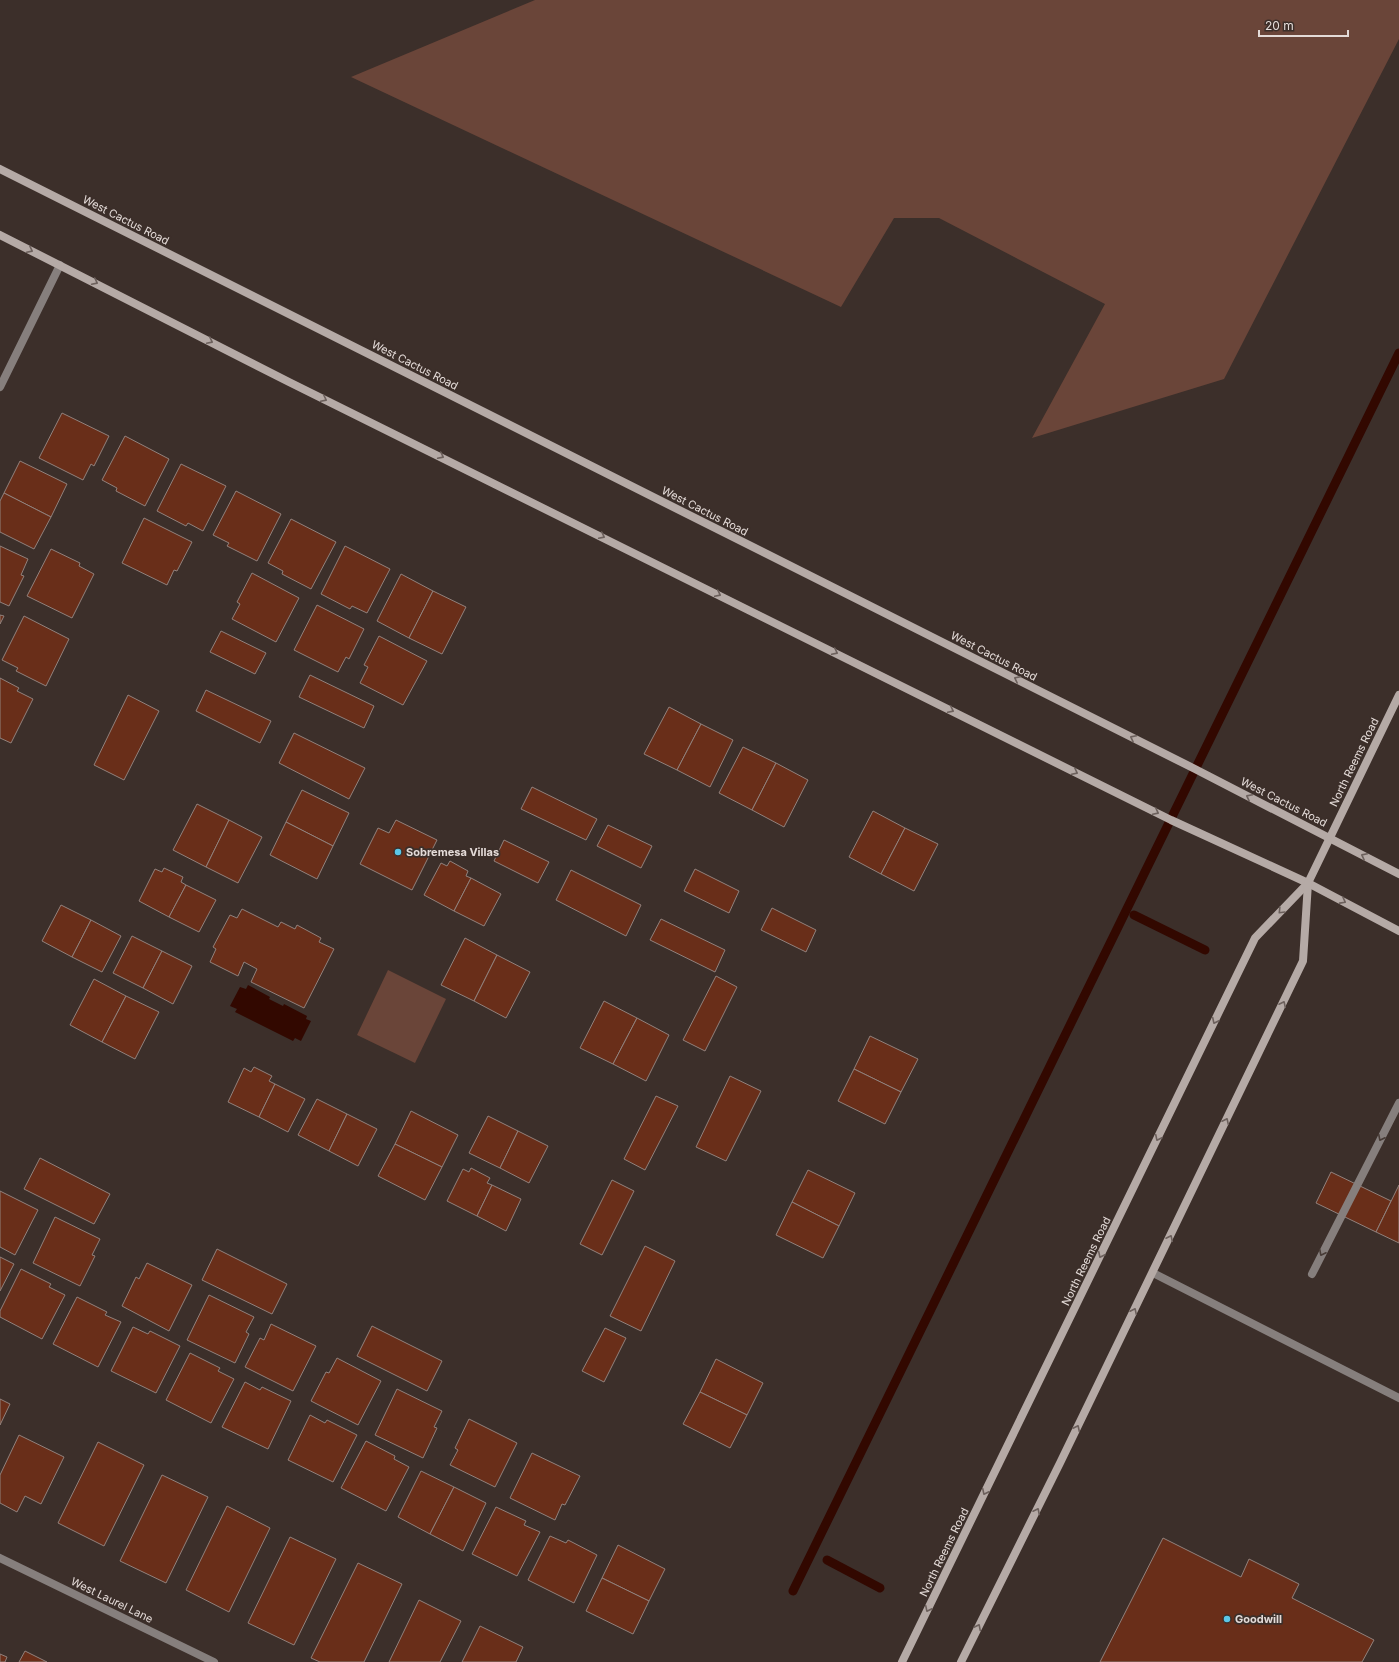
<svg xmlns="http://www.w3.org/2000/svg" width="1399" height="1662" font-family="Inter,sans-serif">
  <rect width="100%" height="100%" fill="#3c2f2a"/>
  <g fill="#6a4539">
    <polygon points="535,0 1399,0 1399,39 1224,379 1032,438 1105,304 939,218 894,218 841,307 351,77"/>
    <polygon points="388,970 446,999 415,1063 357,1035"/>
  </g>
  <polygon fill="#320800" points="248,985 270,997 269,999 283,1006 284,1004 307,1016 306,1019 311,1021 301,1041 295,1038 293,1041 235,1012 237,1009 230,1006 240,987 246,989"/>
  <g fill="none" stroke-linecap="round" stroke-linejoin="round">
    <g stroke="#320800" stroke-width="9">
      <polyline points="1134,915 1205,950"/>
      <polyline points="827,1560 880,1588"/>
      <polyline points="793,1591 1399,353"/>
    </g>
  </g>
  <g fill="#692e19" stroke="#91817c">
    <polygon points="62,413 109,436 94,466 91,464 83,480 39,458"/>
    <polygon points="125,436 169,459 145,506 116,491 117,488 102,480"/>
    <polygon points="20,461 67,484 51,517 4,493"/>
    <polygon points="181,464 226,486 203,531 188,523 186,526 157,511"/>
    <polygon points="236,491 281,514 257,561 227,546 229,543 213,535"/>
    <polygon points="4,493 51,517 34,549 0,532 0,501"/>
    <polygon points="144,518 192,542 177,571 174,570 167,585 122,563"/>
    <polygon points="291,519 336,542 311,589 282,574 283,571 268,563"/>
    <polygon points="0,546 28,559 21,575 24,576 9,606 0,602"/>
    <polygon points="345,546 390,569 367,613 352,606 350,609 321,594"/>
    <polygon points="51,549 80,563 79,566 94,574 72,618 27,596"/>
    <polygon points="252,573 299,598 276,642 232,619 240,604 237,602"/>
    <polygon points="401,574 433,591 409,638 377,621"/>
    <polygon points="433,591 466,607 442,654 409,638"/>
    <polygon points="317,605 364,629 349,659 346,657 338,672 294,650"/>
    <polygon points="0,615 4,616 0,624"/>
    <polygon points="24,616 69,639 46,686 16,671 18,668 2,660"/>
    <polygon points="221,631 266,653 255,674 210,652"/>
    <polygon points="379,636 427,661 403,705 360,683 368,667 364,665"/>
    <polygon points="310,675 374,706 364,728 299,697"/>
    <polygon points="0,678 19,688 17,691 33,699 11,743 0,738"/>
    <polygon points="206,690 271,721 260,743 196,711"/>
    <polygon points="128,695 159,711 124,780 94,765"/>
    <polygon points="669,707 701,724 677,770 644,754"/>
    <polygon points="701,724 733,740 710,787 677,770"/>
    <polygon points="294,733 365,768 349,799 279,763"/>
    <polygon points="743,747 776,763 752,810 719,793"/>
    <polygon points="776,763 808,780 784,827 752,810"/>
    <polygon points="532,787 597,819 586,840 521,809"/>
    <polygon points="302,790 349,813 333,846 286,822"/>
    <polygon points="197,804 229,820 206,867 173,850"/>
    <polygon points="873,811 905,828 881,874 849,857"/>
    <polygon points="229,820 262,837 238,883 206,867"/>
    <polygon points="396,820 437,840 412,890 360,864 378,828 389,833"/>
    <polygon points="286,822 333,846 317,879 270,855"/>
    <polygon points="608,825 652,846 641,868 597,846"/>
    <polygon points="905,828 938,844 914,891 881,874"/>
    <polygon points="504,840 549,862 538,883 494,861"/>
    <polygon points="450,861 468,871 466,876 471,878 454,911 424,895 441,863 447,866"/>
    <polygon points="164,868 183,877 181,882 186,885 169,917 139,901 155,869 162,872"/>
    <polygon points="695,869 739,891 729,913 684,891"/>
    <polygon points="571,870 641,905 626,936 556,900"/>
    <polygon points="471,878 501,894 484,926 454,911"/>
    <polygon points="186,885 216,900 199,932 169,917"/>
    <polygon points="61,905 91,920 72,957 42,941"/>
    <polygon points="772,908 816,930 806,952 761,930"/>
    <polygon points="242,909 278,927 281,922 295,929 297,925 321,938 319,942 334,949 304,1008 251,982 257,969 244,962 238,976 210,962 216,949 213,947 230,915 237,918"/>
    <polygon points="661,919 725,950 715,972 650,940"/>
    <polygon points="91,920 121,936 102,972 72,957"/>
    <polygon points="132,936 162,951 143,988 113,973"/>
    <polygon points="465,938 497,955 474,1001 441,985"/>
    <polygon points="162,951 192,966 173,1004 143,988"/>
    <polygon points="497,955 530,972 506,1018 474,1001"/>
    <polygon points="716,976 737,987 705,1051 683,1040"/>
    <polygon points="94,979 126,996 102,1042 70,1025"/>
    <polygon points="126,996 159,1012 135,1059 102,1042"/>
    <polygon points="604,1001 637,1018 613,1064 580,1048"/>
    <polygon points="637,1018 669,1035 646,1081 613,1064"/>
    <polygon points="870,1036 918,1059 901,1092 854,1069"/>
    <polygon points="254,1067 272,1076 269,1081 275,1084 259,1117 228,1102 244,1068 251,1072"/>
    <polygon points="854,1069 901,1092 885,1124 838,1101"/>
    <polygon points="730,1076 761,1091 726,1161 696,1147"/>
    <polygon points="275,1084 305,1099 288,1132 259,1117"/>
    <polygon points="656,1096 678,1106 645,1170 624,1159"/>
    <polygon points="317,1099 347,1114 329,1151 298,1135"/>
    <polygon points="411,1111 458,1135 442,1167 395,1144"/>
    <polygon points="347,1114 377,1129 358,1166 329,1151"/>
    <polygon points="488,1116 518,1131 500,1168 469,1153"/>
    <polygon points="518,1131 548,1146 529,1183 500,1168"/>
    <polygon points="395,1144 442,1167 425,1200 378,1176"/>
    <polygon points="40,1158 110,1194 94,1224 24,1189"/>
    <polygon points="471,1168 490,1178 487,1183 492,1185 477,1216 447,1201 463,1169 469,1172"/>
    <polygon points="808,1170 855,1193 839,1226 792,1202"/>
    <polygon points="1331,1172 1391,1201 1376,1232 1316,1203"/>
    <polygon points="612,1180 634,1191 602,1255 580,1244"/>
    <polygon points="492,1185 521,1199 506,1231 477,1216"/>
    <polygon points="1399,1185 1399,1243 1376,1232"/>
    <polygon points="0,1191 38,1210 15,1255 0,1247"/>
    <polygon points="792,1202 839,1226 823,1258 776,1235"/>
    <polygon points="55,1217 100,1239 92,1255 95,1256 80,1286 33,1263"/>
    <polygon points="645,1246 675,1261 641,1331 610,1316"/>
    <polygon points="217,1249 287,1284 272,1314 202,1280"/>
    <polygon points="0,1257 14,1264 0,1291"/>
    <polygon points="147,1263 192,1285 169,1331 122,1306 136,1277 139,1279"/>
    <polygon points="21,1269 51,1284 49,1287 65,1295 42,1339 0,1317 0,1311"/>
    <polygon points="209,1295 254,1317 246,1332 249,1334 235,1363 187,1340"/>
    <polygon points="77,1297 107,1312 105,1315 121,1322 98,1367 53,1344"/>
    <polygon points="271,1324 316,1346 293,1391 245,1367 260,1338 264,1340"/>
    <polygon points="372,1326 442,1361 427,1391 357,1356"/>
    <polygon points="133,1327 148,1334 150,1331 180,1346 156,1393 111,1371"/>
    <polygon points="605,1328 626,1338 604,1382 582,1371"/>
    <polygon points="190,1353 220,1368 218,1371 234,1379 211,1423 166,1400"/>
    <polygon points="337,1358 381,1381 358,1425 311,1401 326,1372 329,1373"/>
    <polygon points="716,1359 763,1383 747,1415 700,1392"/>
    <polygon points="245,1382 260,1390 262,1387 291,1401 268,1449 222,1427"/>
    <polygon points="397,1389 442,1411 434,1427 437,1428 423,1458 375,1435"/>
    <polygon points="700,1392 747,1415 730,1448 683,1424"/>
    <polygon points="0,1399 10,1404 0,1425"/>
    <polygon points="310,1415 325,1423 327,1420 357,1435 333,1482 288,1460"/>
    <polygon points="469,1419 517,1443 495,1487 450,1465 458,1450 455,1448"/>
    <polygon points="19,1435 64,1457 41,1504 25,1496 17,1512 0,1503 0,1475"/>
    <polygon points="366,1441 395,1456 394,1459 409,1467 386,1511 341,1488"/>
    <polygon points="98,1442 144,1465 104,1546 58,1523"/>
    <polygon points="532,1453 580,1476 565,1505 562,1504 555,1520 510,1498"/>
    <polygon points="421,1471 454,1487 430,1534 398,1517"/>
    <polygon points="162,1475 208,1497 166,1583 120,1561"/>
    <polygon points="454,1487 486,1503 463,1551 430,1534"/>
    <polygon points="227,1506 270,1528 229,1612 186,1590"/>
    <polygon points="496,1507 526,1521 524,1525 540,1532 517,1576 472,1554"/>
    <polygon points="550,1536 566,1543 568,1540 597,1555 574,1603 528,1580"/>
    <polygon points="290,1537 336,1559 294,1645 248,1623"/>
    <polygon points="1163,1538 1241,1577 1249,1559 1299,1584 1292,1598 1374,1640 1362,1662 1100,1662"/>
    <polygon points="618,1545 665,1569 649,1601 602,1578"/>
    <polygon points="358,1563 402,1584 364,1662 320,1662 311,1658"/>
    <polygon points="602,1578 649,1601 633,1634 586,1611"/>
    <polygon points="419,1600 461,1621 440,1662 389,1662"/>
    <polygon points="480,1626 523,1647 516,1662 462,1662"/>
    <polygon points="25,1651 47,1662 19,1662"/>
    <polygon points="0,1654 7,1657 5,1662 0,1662"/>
  </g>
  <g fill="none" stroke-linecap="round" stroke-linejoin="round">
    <g stroke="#867f7d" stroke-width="8">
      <polyline points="1153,1273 1399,1398"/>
      <polyline points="1312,1274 1399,1103"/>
    </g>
    <g stroke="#867f7d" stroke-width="8">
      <polyline points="0,387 60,265"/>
      <polyline points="0,1558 214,1662"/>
    </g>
    <g stroke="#b5aaa6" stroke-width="8">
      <polyline points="0,169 1195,769 1399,874"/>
      <polyline points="0,235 289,382 1171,820 1308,883 1399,931"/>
      <polyline points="902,1662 1255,938 1308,883 1399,695"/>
      <polyline points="961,1662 1060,1463 1303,961 1308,883"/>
    </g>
  </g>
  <defs><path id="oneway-chevron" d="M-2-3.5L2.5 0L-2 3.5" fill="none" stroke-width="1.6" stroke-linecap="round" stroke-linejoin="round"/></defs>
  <g stroke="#6c605c">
    <use href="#oneway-chevron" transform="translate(30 250) rotate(27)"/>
    <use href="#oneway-chevron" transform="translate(95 282) rotate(27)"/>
    <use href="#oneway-chevron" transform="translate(210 341) rotate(27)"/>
    <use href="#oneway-chevron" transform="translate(324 399) rotate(26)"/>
    <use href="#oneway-chevron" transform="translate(441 456) rotate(26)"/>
    <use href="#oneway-chevron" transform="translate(602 536) rotate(26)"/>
    <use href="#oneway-chevron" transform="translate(718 594) rotate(26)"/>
    <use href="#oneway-chevron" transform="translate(835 652) rotate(26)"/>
    <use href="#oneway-chevron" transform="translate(1017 679) rotate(-153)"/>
    <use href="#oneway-chevron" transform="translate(951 710) rotate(26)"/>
    <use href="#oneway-chevron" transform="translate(1133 738) rotate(-153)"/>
    <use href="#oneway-chevron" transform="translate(1075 772) rotate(27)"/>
    <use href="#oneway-chevron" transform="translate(1249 797) rotate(-153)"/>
    <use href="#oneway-chevron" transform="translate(1156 812) rotate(27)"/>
    <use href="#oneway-chevron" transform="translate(1364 856) rotate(-153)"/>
    <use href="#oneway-chevron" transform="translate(1343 901) rotate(28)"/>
    <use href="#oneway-chevron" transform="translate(1281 911) rotate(134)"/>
    <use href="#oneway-chevron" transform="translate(1283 1004) rotate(-64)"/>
    <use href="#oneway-chevron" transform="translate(1215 1021) rotate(116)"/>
    <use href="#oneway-chevron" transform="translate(1226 1121) rotate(-64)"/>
    <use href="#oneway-chevron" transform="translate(1158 1138) rotate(116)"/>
    <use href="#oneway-chevron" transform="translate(1170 1238) rotate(-64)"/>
    <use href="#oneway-chevron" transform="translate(1101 1255) rotate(116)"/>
    <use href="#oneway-chevron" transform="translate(1134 1311) rotate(-64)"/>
    <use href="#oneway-chevron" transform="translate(1077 1428) rotate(-64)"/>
    <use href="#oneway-chevron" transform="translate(985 1492) rotate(116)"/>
    <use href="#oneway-chevron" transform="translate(1037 1511) rotate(-63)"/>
    <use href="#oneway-chevron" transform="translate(928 1609) rotate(116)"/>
    <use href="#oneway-chevron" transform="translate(978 1627) rotate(-63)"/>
  </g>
  <g stroke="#473b36">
    <use href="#oneway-chevron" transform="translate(1381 1138) rotate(117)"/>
    <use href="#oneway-chevron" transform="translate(1322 1253) rotate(117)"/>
  </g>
  <g fill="#5bc7e7" stroke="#3c2f2a" stroke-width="1.5">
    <circle cx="398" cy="852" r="4"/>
    <circle cx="1227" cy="1619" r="4"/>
  </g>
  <g text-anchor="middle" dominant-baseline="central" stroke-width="3.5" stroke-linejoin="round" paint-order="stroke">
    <g font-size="11" fill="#e4dbd8" stroke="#3c2f2a">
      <text transform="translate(126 220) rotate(27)">West Cactus Road</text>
      <text transform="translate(415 365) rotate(27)">West Cactus Road</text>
      <text transform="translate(705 511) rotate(27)">West Cactus Road</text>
      <text transform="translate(994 656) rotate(27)">West Cactus Road</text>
      <text transform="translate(1354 762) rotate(-64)">North Reems Road</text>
      <text transform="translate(1284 802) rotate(27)">West Cactus Road</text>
      <text transform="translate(1086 1261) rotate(-64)">North Reems Road</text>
      <text transform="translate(944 1552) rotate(-64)">North Reems Road</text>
      <text transform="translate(112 1600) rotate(26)">West Laurel Lane</text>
    </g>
    <g font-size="11" font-weight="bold" fill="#e4dbd8" stroke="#3c2f2a" text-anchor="start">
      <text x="406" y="852">Sobremesa Villas</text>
      <text x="1235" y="1619">Goodwill</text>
    </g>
  </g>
  <path d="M1259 30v6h89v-6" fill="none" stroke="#e4dbd8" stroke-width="2"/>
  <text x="1265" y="30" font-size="12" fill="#e4dbd8" stroke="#3c2f2a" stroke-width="3" paint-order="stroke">20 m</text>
</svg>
